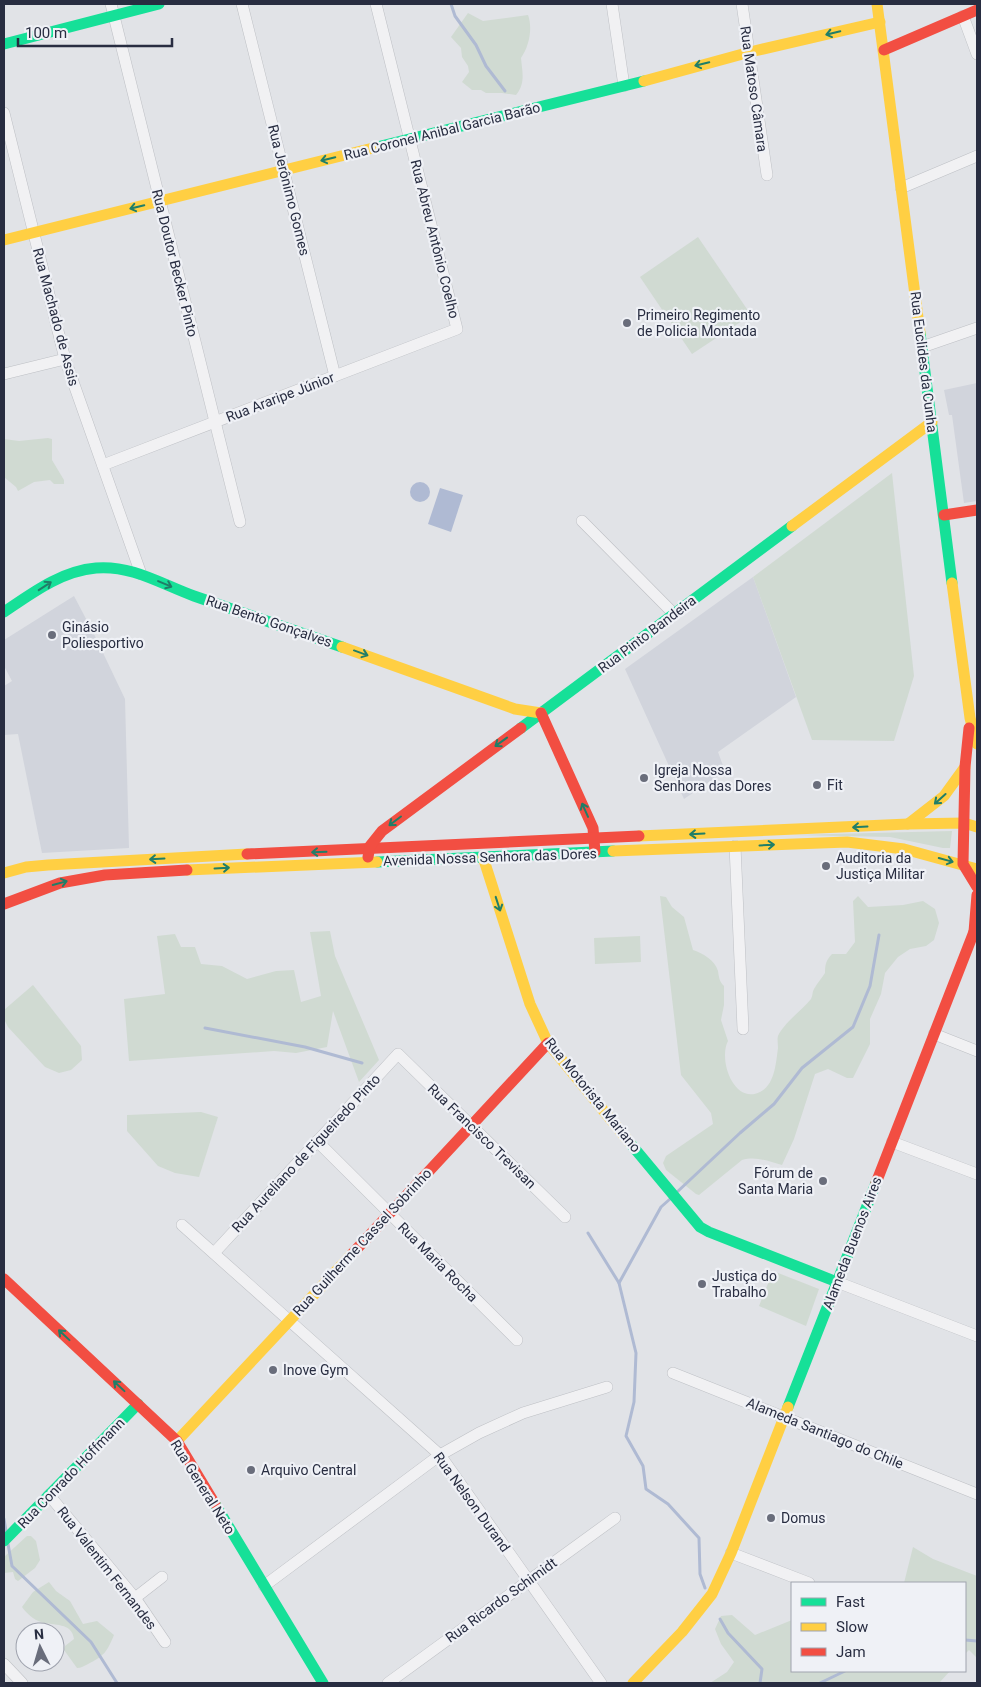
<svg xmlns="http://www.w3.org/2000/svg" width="981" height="1687" font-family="Roboto,sans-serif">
  <rect width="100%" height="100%" fill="#e1e3e7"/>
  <g fill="#d1d4dc">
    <polygon points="977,383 977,501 964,503 952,415 949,415 944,390"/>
    <polygon points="753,577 796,697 718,752 725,771 684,799 625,669"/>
    <polygon points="74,596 94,634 125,699 129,848 42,853 18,734 4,735 4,686 12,681 4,666 4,640"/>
  </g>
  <g fill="#d0dad2">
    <path d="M468 13 483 21 528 15C533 28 529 47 521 58 522 71 526 83 516 95L502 93H486L481 90H472L462 82 469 72 468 66 462 57 461 48 451 37Z"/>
    <polygon points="698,237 751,315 692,354 640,277"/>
    <polygon points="48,438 52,439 52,460 64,480 64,484 54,484 50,480 34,482 18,491 16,487 4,477 4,439 19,441"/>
    <polygon points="892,473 914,676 894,741 812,740 753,577"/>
    <polygon points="952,831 950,848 943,848 890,837 793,835"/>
    <path d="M660 896 666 897 672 907 684 917 693 950C702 953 715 960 718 971 719 977 719 981 724 986V1005L721 1020 728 1041C718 1060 734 1105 760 1092 775 1085 776 1062 778 1048 778 1044 777 1039 778 1036 783 1024 802 1010 811 999 813 995 812 992 814 989 817 983 822 978 825 973 825 965 826 960 832 954H846L855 942 853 901 858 896 868 907 903 905 923 901 935 909 939 923 934 940 926 946 910 949 898 957 885 973 881 994 870 1019V1044L853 1078H847L828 1069 815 1074 794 1139 782 1165C768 1161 756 1156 742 1160L699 1195 696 1194 666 1170 663 1163 666 1156 713 1124 711 1113 681 1075Z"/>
    <polygon points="330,931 335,956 379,1060 359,1082 333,1011 327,1047 296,1053 274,1051 129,1061 124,999 165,994 157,936 175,934 181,947 195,947 201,964 222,966 247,979 276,971 294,970 301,1002 321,996 310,932"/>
    <polygon points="640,936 641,962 595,964 594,938"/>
    <polygon points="33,985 81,1046 82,1060 71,1070 59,1073 45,1067 8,1027 4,1019 4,1010"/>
    <polygon points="201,1112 218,1117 199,1177 175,1173 158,1166 127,1131 127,1115"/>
    <polygon points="773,1271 819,1289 806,1326 759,1306"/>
    <polygon points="27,1536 31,1536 36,1541 40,1560 35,1568 18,1581 15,1579 13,1572 4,1573 4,1557"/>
    <polygon points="913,1547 933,1559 977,1576 977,1658 969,1650 965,1654 965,1583 904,1583"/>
    <path d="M49 1582 56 1591 70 1601 83 1624 97 1621 114 1635C107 1652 104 1656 88 1664 84 1666 81 1668 77 1668L64 1650 65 1646 74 1639C72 1622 54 1626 41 1622 34 1620 26 1613 22 1607L33 1592Z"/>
    <polygon points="732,1615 755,1635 792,1620 792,1671 950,1671 940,1682 940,1683 710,1683 727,1672 734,1662 721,1644 715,1629 721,1616"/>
  </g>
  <g fill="#afbad3">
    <circle cx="420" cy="492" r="10"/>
    <polygon points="440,488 463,495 451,532 428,524"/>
  </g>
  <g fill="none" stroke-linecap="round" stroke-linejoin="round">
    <g stroke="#afbad3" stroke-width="3">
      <polyline points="451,4 455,16 476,45 486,66 505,91"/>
      <polyline points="205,1028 305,1047 362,1063"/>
      <polyline points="676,1193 740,1133 774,1104 802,1068 853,1027 870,986 879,935"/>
      <polyline points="670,1199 661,1207 619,1283 636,1353 634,1402 626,1436 643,1466 646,1489 668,1504 699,1538 700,1574 705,1588"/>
      <polyline points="588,1233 619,1283"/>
      <polyline points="4,1519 6,1531"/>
      <polyline points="8,1544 12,1566 91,1642 117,1683"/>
      <polyline points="720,1619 728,1633 762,1669 760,1683"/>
      <polyline points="965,1640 977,1641"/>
      <polyline points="820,1683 845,1671"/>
    </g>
    <defs>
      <g id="street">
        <polyline points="111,4 240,522"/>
        <polyline points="242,4 335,376"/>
        <polyline points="612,4 624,86"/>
        <polyline points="742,4 767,175"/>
        <polyline points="963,16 977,54"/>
        <polyline points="4,113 65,359 141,574"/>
        <polyline points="901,188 977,156"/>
        <polyline points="922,347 977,328"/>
        <polyline points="4,374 65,359"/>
        <polyline points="103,465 457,329 376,4"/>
        <polyline points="582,521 674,614"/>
        <polyline points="735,846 743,1029"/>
        <polyline points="934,1034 977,1051"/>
        <polyline points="317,1141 517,1340"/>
        <polyline points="892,1142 977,1174"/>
        <polyline points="182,1225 440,1455 601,1683"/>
        <polyline points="214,1253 398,1054 565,1217"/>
        <polyline points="837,1282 977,1336"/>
        <polyline points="673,1373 977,1494"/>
        <polyline points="49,1495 135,1598 165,1642"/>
        <polyline points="731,1553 809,1583"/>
        <polyline points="264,1586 440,1455 479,1433 523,1413 607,1387"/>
        <polyline points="135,1598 162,1577"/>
        <polyline points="4,1664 22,1683"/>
        <polyline points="388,1683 615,1518"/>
      </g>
    </defs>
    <use href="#street" stroke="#bec0c5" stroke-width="12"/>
    <use href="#street" stroke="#f1f1f3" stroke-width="11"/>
    <g stroke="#16e098" stroke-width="11">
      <polyline points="4,44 159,4"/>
      <polyline points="373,148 644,81"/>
      <polyline points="920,333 952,583"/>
      <path d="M4 612C32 593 61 571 96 568 132 565 161 584 194 596 243 613 293 630 342 647"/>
      <polyline points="521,728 792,526"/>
      <polyline points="377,862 613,851"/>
      <polyline points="630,1143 700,1227 709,1232 837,1282"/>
      <polyline points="788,1407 876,1183"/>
      <polyline points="215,1504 323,1683"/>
      <polyline points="4,1541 138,1404"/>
    </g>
    <g stroke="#ffcf43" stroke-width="11">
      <polyline points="877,4 920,333"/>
      <polyline points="644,81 750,52 880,22"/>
      <polyline points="4,240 373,148"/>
      <polyline points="792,526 932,422"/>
      <polyline points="952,583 970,718 977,744"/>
      <polyline points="342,647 515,709 541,713"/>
      <polyline points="908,824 944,796 965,767"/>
      <polyline points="639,836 908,824 964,823 977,827"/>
      <polyline points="613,851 847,842 904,849 977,869"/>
      <polyline points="483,857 530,1004 548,1043 630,1143"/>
      <polyline points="187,870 377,862"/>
      <polyline points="4,873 26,867 48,865 247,854"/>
      <polyline points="177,1441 352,1254"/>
      <polyline points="633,1683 682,1632 712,1594 731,1553 788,1407"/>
    </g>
    <g stroke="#f24e42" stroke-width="11">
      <polyline points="884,50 977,10"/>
      <polyline points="944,515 977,510"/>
      <polyline points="541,713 593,828 595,852"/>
      <polyline points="969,728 965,767 963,864 977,887"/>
      <polyline points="247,854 639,836"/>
      <polyline points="368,857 370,846 382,831 521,728"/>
      <polyline points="4,904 60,883 105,875 187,870"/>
      <polyline points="974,932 977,895"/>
      <polyline points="876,1183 977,924"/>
      <polyline points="352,1254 548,1043"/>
      <polyline points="4,1279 177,1441 215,1504"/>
    </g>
  </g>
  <defs><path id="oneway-shaft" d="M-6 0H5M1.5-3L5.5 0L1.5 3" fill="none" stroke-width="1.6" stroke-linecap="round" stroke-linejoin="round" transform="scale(1.25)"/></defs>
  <g stroke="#207e68">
    <use href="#oneway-shaft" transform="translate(833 33) rotate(167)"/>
    <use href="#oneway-shaft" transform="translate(702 64) rotate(166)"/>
    <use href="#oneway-shaft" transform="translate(328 159) rotate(166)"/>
    <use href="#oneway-shaft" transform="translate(137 207) rotate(166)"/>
    <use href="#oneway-shaft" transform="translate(165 584) rotate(23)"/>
    <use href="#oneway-shaft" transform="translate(45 586) rotate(-33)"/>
    <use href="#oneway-shaft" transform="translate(361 653) rotate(20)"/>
    <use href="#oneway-shaft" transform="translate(501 742) rotate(144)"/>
    <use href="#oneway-shaft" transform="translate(940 799) rotate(138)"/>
    <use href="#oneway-shaft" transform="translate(585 810) rotate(-114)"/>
    <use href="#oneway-shaft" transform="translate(395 821) rotate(143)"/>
    <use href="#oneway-shaft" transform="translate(860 827) rotate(177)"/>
    <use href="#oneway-shaft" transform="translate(697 834) rotate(177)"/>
    <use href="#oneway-shaft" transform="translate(767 845) rotate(-3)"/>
    <use href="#oneway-shaft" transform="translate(319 852) rotate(178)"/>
    <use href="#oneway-shaft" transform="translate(157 859) rotate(177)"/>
    <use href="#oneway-shaft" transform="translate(946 860) rotate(15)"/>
    <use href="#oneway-shaft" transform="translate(222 868) rotate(-3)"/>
    <use href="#oneway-shaft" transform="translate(60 883) rotate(-15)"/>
    <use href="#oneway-shaft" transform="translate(498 904) rotate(72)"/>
    <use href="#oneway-shaft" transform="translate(64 1335) rotate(-137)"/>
    <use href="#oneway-shaft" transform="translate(119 1386) rotate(-137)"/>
  </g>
  <g fill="#696d7b" stroke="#eff1f6" stroke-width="2">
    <circle cx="627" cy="323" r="5"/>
    <circle cx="52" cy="635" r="5"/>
    <circle cx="644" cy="778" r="5"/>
    <circle cx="817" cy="785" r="5"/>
    <circle cx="826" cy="866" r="5"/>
    <circle cx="823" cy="1181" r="5"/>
    <circle cx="702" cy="1284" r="5"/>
    <circle cx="273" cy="1370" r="5"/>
    <circle cx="251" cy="1470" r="5"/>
    <circle cx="771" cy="1518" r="5"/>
  </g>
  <g text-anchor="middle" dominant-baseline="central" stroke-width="4.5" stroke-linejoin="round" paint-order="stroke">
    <g font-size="14" fill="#282d41" stroke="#eff1f6">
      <text transform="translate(754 89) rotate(82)">Rua Matoso Câmara</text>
      <text transform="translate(442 131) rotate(-14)">Rua Coronel Anibal Garcia Barão</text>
      <text transform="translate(289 190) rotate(76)">Rua Jerônimo Gomes</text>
      <text transform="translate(435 239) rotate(76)">Rua Abreu Antônio Coelho</text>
      <text transform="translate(175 263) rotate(76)">Rua Doutor Becker Pinto</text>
      <text transform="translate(56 317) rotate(75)">Rua Machado de Assis</text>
      <text transform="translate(924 362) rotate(83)">Rua Euclides da Cunha</text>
      <text transform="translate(280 397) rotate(-21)">Rua Araripe Júnior</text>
      <text transform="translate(269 621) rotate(19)">Rua Bento Gonçalves</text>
      <text transform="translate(647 634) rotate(-37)">Rua Pinto Bandeira</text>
      <text transform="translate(490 857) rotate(-2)">Avenida Nossa Senhora das Dores</text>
      <text transform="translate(593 1095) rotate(51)">Rua Motorista Mariano</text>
      <text transform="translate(482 1136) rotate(44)">Rua Francisco Trevisan</text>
      <text transform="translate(306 1153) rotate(-47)">Rua Aureliano de Figueiredo Pinto</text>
      <text transform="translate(362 1242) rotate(-47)">Rua Guilherme Cassel Sobrinho</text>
      <text transform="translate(852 1243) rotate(-69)">Alameda Buenos Aires</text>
      <text transform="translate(438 1262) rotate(45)">Rua Maria Rocha</text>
      <text transform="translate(825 1433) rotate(22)">Alameda Santiago do Chile</text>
      <text transform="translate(71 1473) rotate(-46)">Rua Conrado Hoffmann</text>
      <text transform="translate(203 1487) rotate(58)">Rua General Neto</text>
      <text transform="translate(472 1502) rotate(54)">Rua Nelson Durand</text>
      <text transform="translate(107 1568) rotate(52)">Rua Valentim Fernandes</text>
      <text transform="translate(501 1600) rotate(-36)">Rua Ricardo Schimidt</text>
    </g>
    <g font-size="14" fill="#282d41" stroke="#eff1f6" text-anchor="start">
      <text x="637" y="315">Primeiro Regimento<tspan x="637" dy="16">de Policia Montada</tspan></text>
      <text x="62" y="627">Ginásio<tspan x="62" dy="16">Poliesportivo</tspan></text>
      <text x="654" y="770">Igreja Nossa<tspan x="654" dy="16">Senhora das Dores</tspan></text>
      <text x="827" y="785">Fit</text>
      <text x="836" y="858">Auditoria da<tspan x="836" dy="16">Justiça Militar</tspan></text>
      <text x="813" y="1173" text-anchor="end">Fórum de<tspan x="813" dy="16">Santa Maria</tspan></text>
      <text x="712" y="1276">Justiça do<tspan x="712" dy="16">Trabalho</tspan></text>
      <text x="283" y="1370">Inove Gym</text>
      <text x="261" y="1470">Arquivo Central</text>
      <text x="781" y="1518">Domus</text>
    </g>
  </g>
  <rect width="981" height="1687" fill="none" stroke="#282d41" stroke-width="10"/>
  <rect x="791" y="1582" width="175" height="90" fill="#eff1f6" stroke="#9fa3ae"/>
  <rect x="801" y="1598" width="25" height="8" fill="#16e098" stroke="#9fa3ae"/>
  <text x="836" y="1607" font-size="15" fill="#282d41">Fast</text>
  <rect x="801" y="1623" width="25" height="8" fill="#ffcf43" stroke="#9fa3ae"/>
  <text x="836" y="1632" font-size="15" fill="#282d41">Slow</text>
  <rect x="801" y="1648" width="25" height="8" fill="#f24e42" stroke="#9fa3ae"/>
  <text x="836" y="1657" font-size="15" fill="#282d41">Jam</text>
  <g transform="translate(40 1647) rotate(355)"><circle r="24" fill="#eff1f6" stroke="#9fa3ae"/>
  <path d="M0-4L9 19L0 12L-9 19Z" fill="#696d7b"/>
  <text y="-8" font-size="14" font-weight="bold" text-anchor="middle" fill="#282d41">N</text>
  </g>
  <path d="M18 38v8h154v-8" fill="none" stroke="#282d41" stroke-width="2.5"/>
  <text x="25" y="38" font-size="15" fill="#282d41" stroke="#eff1f6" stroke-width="4" paint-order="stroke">100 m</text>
</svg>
